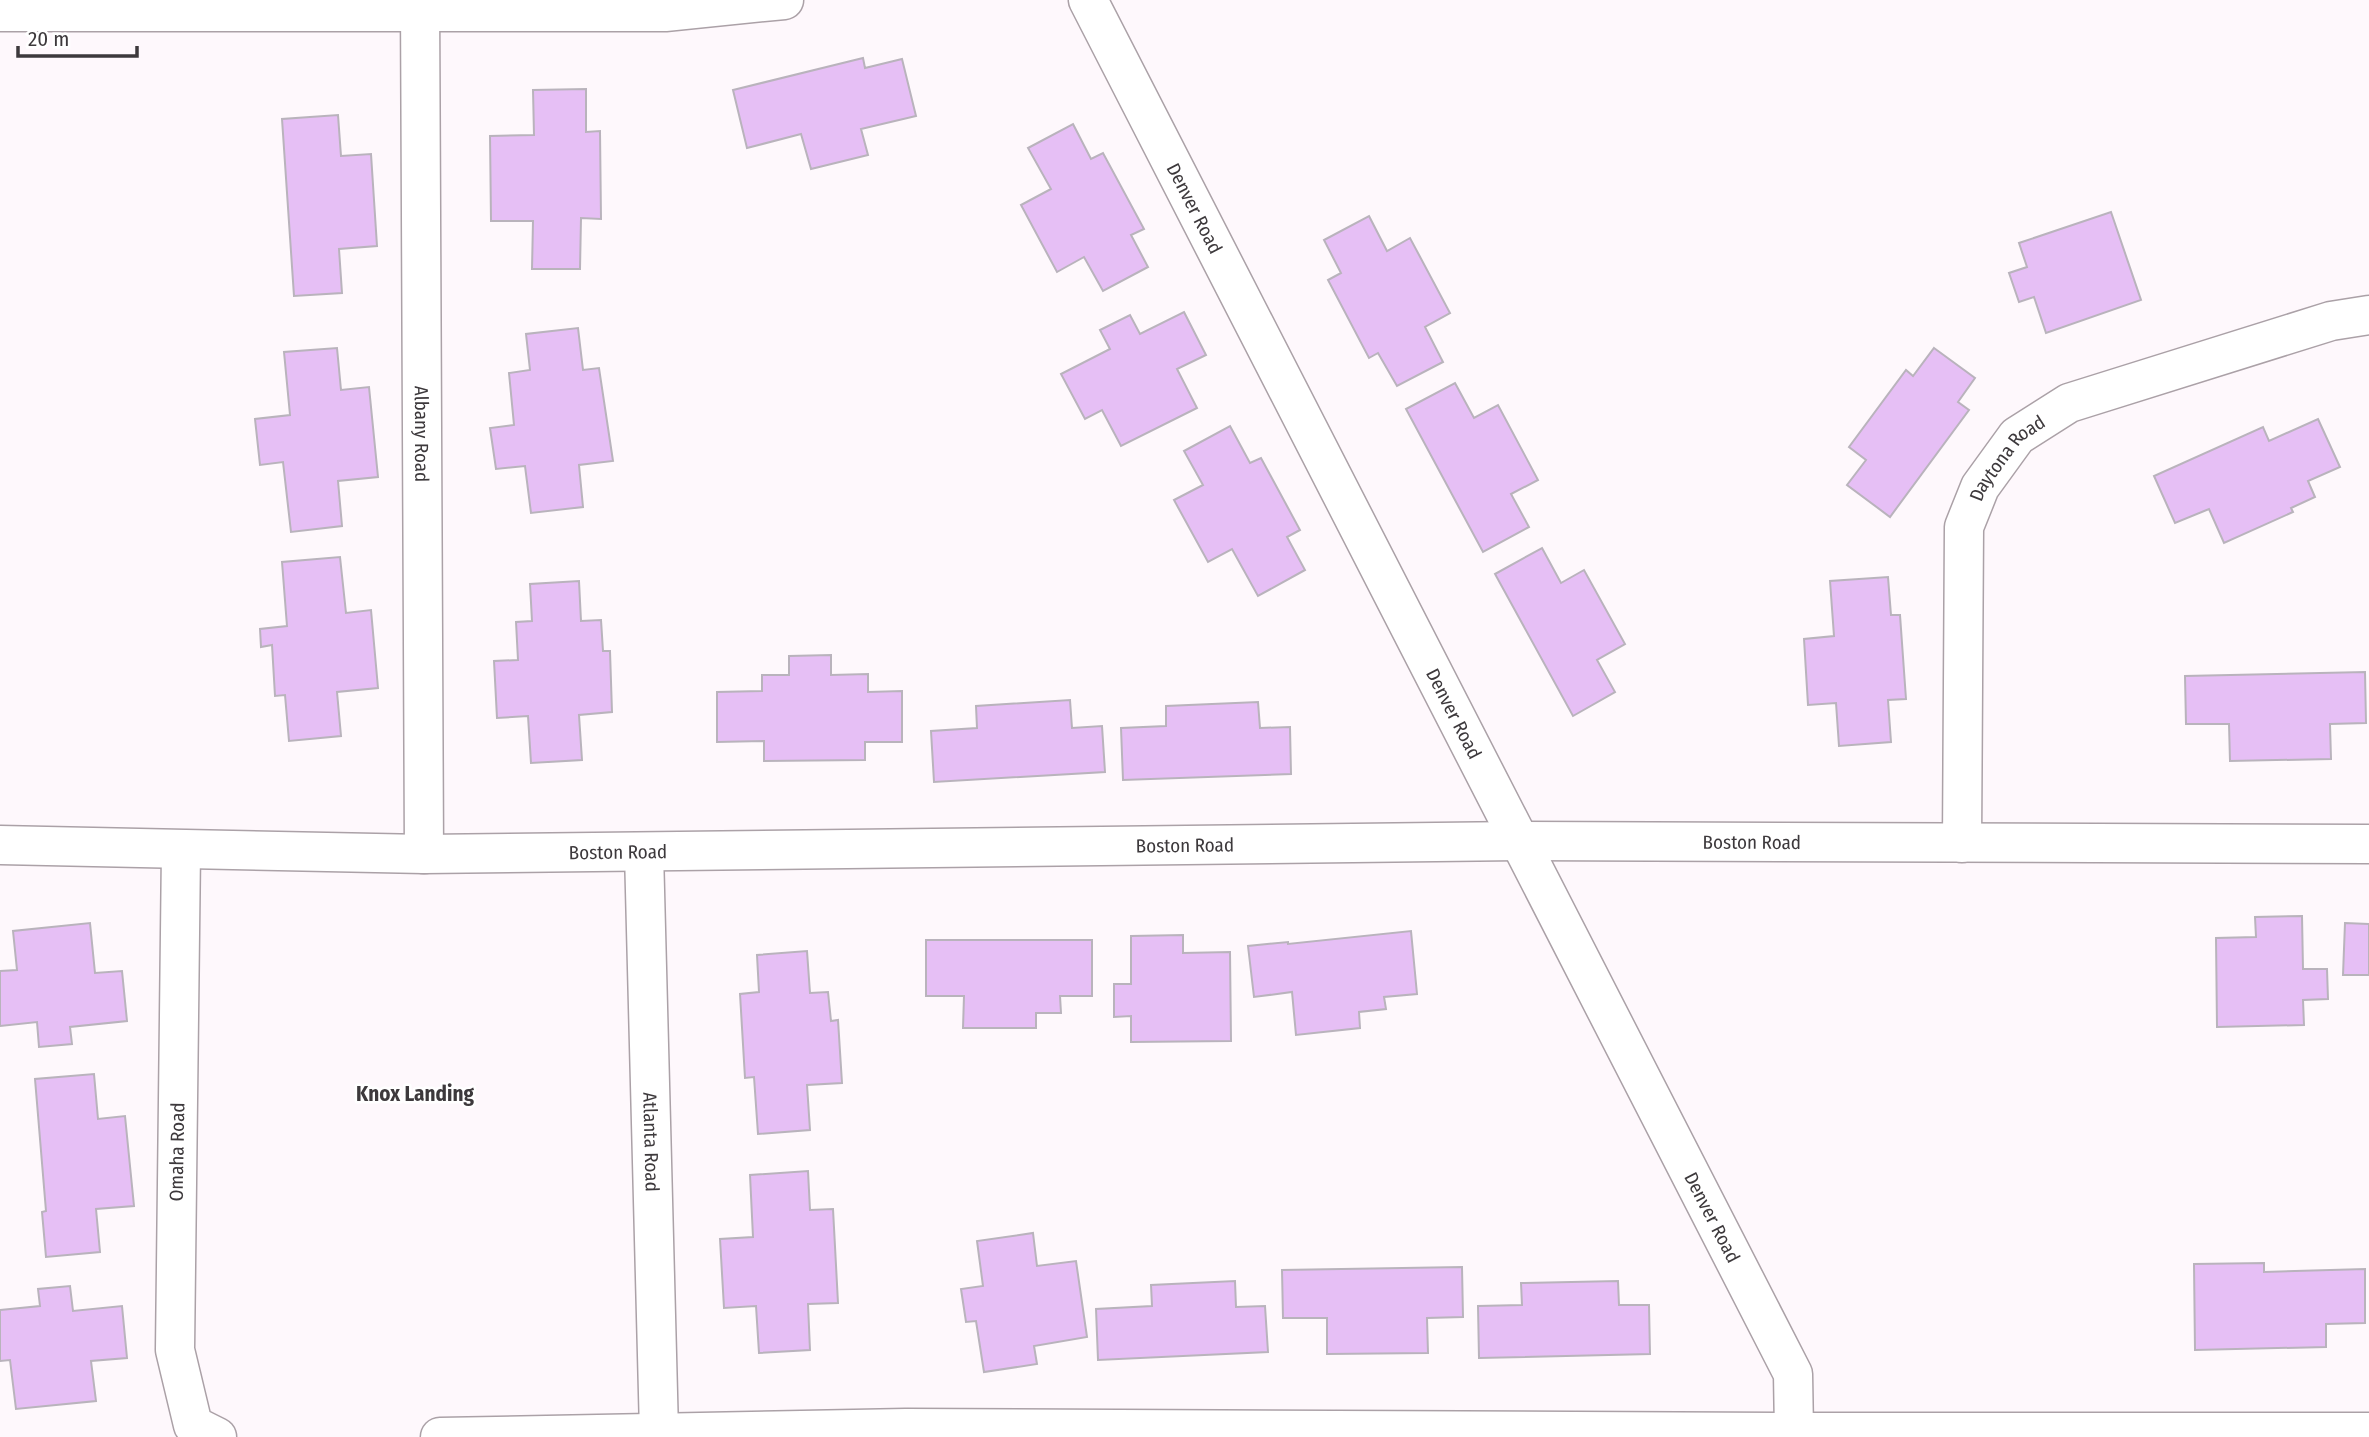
<svg xmlns="http://www.w3.org/2000/svg" width="2369" height="1437" font-family="'Fira Sans Condensed',sans-serif">
  <rect width="100%" height="100%" fill="#fef8fc"/>
  <g fill="#e6bff5" stroke="#b9b3bc" stroke-width="2">
    <polygon points="863,58 865,68 902,59 916,116 861,129 868,155 811,169 801,134 747,148 733,90"/>
    <polygon points="586,89 586,132 600,131 601,219 581,218 580,269 532,269 533,221 491,221 490,136 534,135 533,90"/>
    <polygon points="338,115 341,156 371,154 377,246 339,249 342,293 294,296 282,119"/>
    <polygon points="1073,124 1091,159 1103,153 1144,229 1131,235 1148,267 1103,291 1084,257 1057,272 1021,205 1051,189 1028,148"/>
    <polygon points="2111,212 2141,300 2046,333 2034,297 2019,302 2009,273 2027,267 2019,243"/>
    <polygon points="1369,216 1387,251 1410,238 1450,313 1425,327 1443,362 1397,386 1378,353 1369,358 1328,280 1341,273 1324,240"/>
    <polygon points="1184,312 1206,355 1177,369 1197,408 1121,446 1102,410 1085,419 1061,374 1110,349 1100,330 1130,315 1140,334"/>
    <polygon points="578,328 583,370 599,368 613,461 579,465 583,507 531,513 525,466 496,469 490,428 514,425 509,373 530,370 526,334"/>
    <polygon points="337,348 341,390 369,387 378,477 338,481 342,526 291,532 283,462 260,465 255,419 290,415 284,352"/>
    <polygon points="1934,348 1975,378 1958,402 1969,410 1890,517 1847,485 1866,460 1849,447 1906,370 1913,376"/>
    <polygon points="1455,383 1474,418 1498,405 1538,480 1511,494 1529,527 1483,552 1406,409"/>
    <polygon points="2318,419 2340,467 2308,481 2315,497 2291,508 2293,512 2224,543 2209,509 2175,523 2154,476 2263,427 2269,441"/>
    <polygon points="1230,426 1250,463 1261,458 1300,530 1287,537 1305,570 1258,596 1232,549 1208,562 1174,500 1203,485 1184,451"/>
    <polygon points="1542,548 1561,583 1584,570 1625,644 1597,660 1615,692 1573,716 1495,574"/>
    <polygon points="340,557 346,613 371,610 378,688 337,692 341,736 289,741 285,695 275,696 272,645 261,647 260,629 287,626 282,562"/>
    <polygon points="1888,577 1891,615 1900,615 1906,699 1888,700 1891,742 1839,746 1836,703 1808,705 1804,639 1834,636 1830,581"/>
    <polygon points="579,581 581,621 601,620 603,651 610,651 612,712 579,715 582,760 531,763 528,716 497,718 494,661 518,660 516,622 532,621 530,584"/>
    <polygon points="831,655 831,675 868,674 868,692 902,691 902,742 865,742 865,760 764,761 764,741 717,742 717,692 762,691 762,675 789,675 789,656"/>
    <polygon points="2365,672 2366,723 2330,724 2331,759 2230,761 2229,724 2186,724 2185,676"/>
    <polygon points="1070,700 1072,728 1102,726 1105,772 934,782 931,731 977,728 976,706"/>
    <polygon points="1258,702 1260,728 1290,727 1291,774 1123,780 1121,728 1166,726 1166,706"/>
    <polygon points="2302,916 2303,969 2327,969 2328,999 2303,1000 2304,1025 2217,1027 2216,938 2256,937 2255,917"/>
    <polygon points="90,923 95,973 122,971 127,1021 70,1027 72,1044 39,1047 37,1022 0,1026 0,971 17,970 13,931"/>
    <polygon points="2345,923 2369,924 2369,975 2343,975"/>
    <polygon points="1411,931 1417,994 1384,997 1386,1009 1359,1012 1360,1028 1296,1035 1292,992 1254,997 1248,946 1288,942 1288,944"/>
    <polygon points="1183,935 1183,953 1230,952 1231,1041 1131,1042 1131,1016 1114,1017 1114,984 1131,984 1131,936"/>
    <polygon points="926,940 1092,940 1092,996 1060,996 1061,1013 1036,1013 1036,1028 963,1028 964,996 926,996"/>
    <polygon points="807,951 810,993 828,992 831,1021 838,1020 842,1083 807,1085 810,1130 758,1134 754,1077 745,1078 740,994 759,992 757,955"/>
    <polygon points="94,1074 98,1119 125,1116 134,1206 96,1209 100,1252 46,1257 42,1212 46,1211 35,1079"/>
    <polygon points="808,1171 810,1210 833,1209 838,1303 808,1304 810,1350 759,1353 756,1306 724,1308 720,1239 753,1237 750,1175"/>
    <polygon points="1033,1233 1037,1266 1076,1261 1087,1337 1034,1346 1037,1364 984,1372 976,1321 966,1322 961,1289 983,1286 977,1241"/>
    <polygon points="2264,1263 2264,1272 2365,1269 2365,1323 2326,1324 2326,1347 2195,1350 2194,1264"/>
    <polygon points="1462,1267 1463,1317 1427,1318 1428,1353 1327,1354 1327,1318 1283,1318 1282,1270"/>
    <polygon points="1235,1281 1236,1307 1265,1306 1268,1352 1098,1360 1096,1309 1152,1306 1151,1285"/>
    <polygon points="1618,1281 1619,1305 1649,1305 1650,1354 1479,1358 1478,1306 1522,1305 1521,1283"/>
    <polygon points="70,1286 73,1311 122,1306 127,1358 91,1361 96,1401 16,1409 10,1360 0,1361 0,1310 40,1306 38,1289"/>
  </g>
  <g fill="none" stroke-linecap="round" stroke-linejoin="round">
    <defs>
      <g id="street">
        <path id="s1" d="M420 0 424 854"/>
        <path id="s2" d="M1088 0 1793 1374 1794 1432"/>
        <polyline points="0,12 665,12 784,0"/>
        <path id="s3" d="M1962 843 1964 527 1980 487 2017 436 2069 403 2331 321 2369 315"/>
        <path id="s4" d="M0 845 424 854 1519 841 2369 844"/>
        <polyline points="181,850 175,1350 193,1425 217,1437"/>
        <path id="s5" d="M644 852 659 1432"/>
        <polyline points="440,1437 906,1428 1794,1432 2369,1432"/>
      </g>
    </defs>
    <use href="#street" stroke="#aba1a7" stroke-width="41"/>
    <use href="#street" stroke="#fff" stroke-width="38"/>
  </g>
  <g text-anchor="middle" dominant-baseline="central" stroke-width="5" stroke-linejoin="round" paint-order="stroke">
    <g font-size="19" fill="#3d393c" stroke="#fff">
      <text stroke="none"><textPath href="#s2" startOffset="234">Denver Road</textPath></text>
      <text stroke="none"><textPath href="#s1" startOffset="434">Albany Road</textPath></text>
      <text stroke="none"><textPath href="#s3" startOffset="399">Daytona Road</textPath></text>
      <text stroke="none"><textPath href="#s2" startOffset="802">Denver Road</textPath></text>
      <text stroke="none"><textPath href="#s4" startOffset="1752">Boston Road</textPath></text>
      <text stroke="none"><textPath href="#s4" startOffset="1185">Boston Road</textPath></text>
      <text stroke="none"><textPath href="#s4" startOffset="618">Boston Road</textPath></text>
      <text stroke="none"><textPath href="#s5" startOffset="290">Atlanta Road</textPath></text>
      <text transform="translate(177 1152) rotate(-89)">Omaha Road</text>
      <text stroke="none"><textPath href="#s2" startOffset="1368">Denver Road</textPath></text>
    </g>
    <g font-size="21" font-weight="bold" fill="#3d393c" stroke="#fff">
      <text x="415" y="1094">Knox Landing</text>
    </g>
  </g>
  <path d="M18 46v10h119v-10" fill="none" stroke="#3d393c" stroke-width="3.5"/>
  <text x="28" y="46" font-size="21" fill="#3d393c" stroke="#ffffff" stroke-width="5" paint-order="stroke">20 m</text>
</svg>
